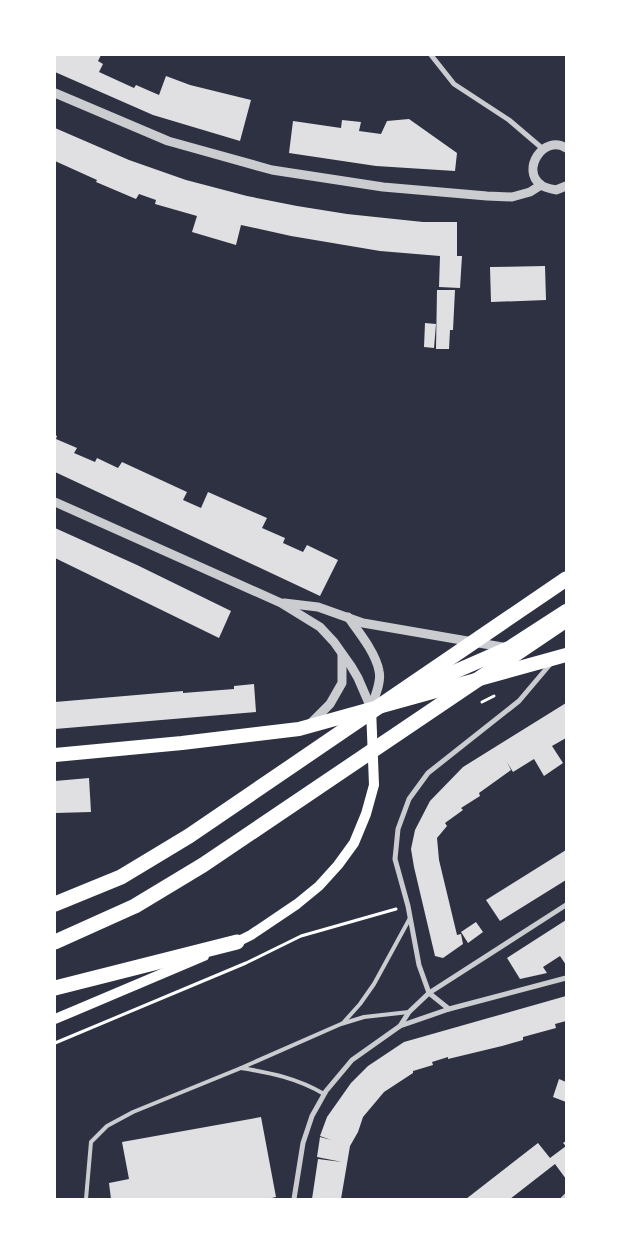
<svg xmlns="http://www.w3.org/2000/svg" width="621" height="1254" font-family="'PT Sans Narrow',sans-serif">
  <rect width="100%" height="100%" fill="#2d3142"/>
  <g fill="#e0e0e3">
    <polygon points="55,55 101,55 98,61 103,64 99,72 134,88 136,85 159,95 166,76 190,85 251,100 240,141 153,115 55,72"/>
    <polygon points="409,119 457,153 455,171 376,166 289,153 293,121 341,128 342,120 361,122 359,131 381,134 387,121"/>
    <polygon points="55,128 129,160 186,180 247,196 297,206 347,214 423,222 457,222 457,256 462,256 460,288 439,287 440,256 380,251 291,236 241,225 236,245 192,232 197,216 155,204 156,200 139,194 136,199 96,182 97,180 55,161"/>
    <polygon points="545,266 546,300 491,302 490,267"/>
    <polygon points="437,290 455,290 453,330 450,330 449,349 436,349"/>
    <polygon points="425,323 436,324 434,348 424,347"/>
    <polygon points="55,435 57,436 56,439 77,448 74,453 95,462 97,458 118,468 122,462 187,492 183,500 201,508 208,492 267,518 262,528 285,538 283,543 303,552 307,545 338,560 320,596 55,472"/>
    <polygon points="55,528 137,565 231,611 219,638 55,558"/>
    <polygon points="254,684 256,712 55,729 55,702 183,691 183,693 234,689 234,686"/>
    <polygon points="566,703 566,738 552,746 563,763 544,776 534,759 513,772 507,762 511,770 479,793 480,796 461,808 463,810 445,823 447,826 437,838 439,860 457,935 461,934 463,944 443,958 435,956 414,867 411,849 415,830 430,801 463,767"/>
    <polygon points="89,778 91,812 55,813 55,781"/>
    <polygon points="566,850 566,880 500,921 486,900"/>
    <polygon points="566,920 566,965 560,956 543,967 547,973 520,979 507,958"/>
    <polygon points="476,922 483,932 468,943 461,932"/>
    <polygon points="566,996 566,1021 555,1024 556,1028 523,1037 523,1040 502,1046 448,1059 448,1057 432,1062 433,1065 413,1071 413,1073 384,1092 363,1117 358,1132 350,1146 341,1199 312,1199 318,1159 342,1162 317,1157 320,1137 331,1140 320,1136 327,1117 351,1083 368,1066 404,1042"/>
    <polygon points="559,1079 566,1082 566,1102 553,1097"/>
    <polygon points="261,1117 276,1197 267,1199 111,1199 109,1183 129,1179 122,1142"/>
    <polygon points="566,1141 566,1179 555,1164 510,1199 466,1199 538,1143 550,1158 566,1146 563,1143"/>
  </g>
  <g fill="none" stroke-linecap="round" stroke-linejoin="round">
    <g stroke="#fff" stroke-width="3">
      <polyline points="482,702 494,696"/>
      <polyline points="55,1043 246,963 301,936 396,909"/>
    </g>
    <g stroke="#caccd0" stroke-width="4">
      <polyline points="343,1023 360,1004 374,984 410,918"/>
      <path d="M241 1068C271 1073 297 1078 324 1094"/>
      <polyline points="86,1199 91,1142 107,1126 133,1112 241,1068 341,1024 364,1017 409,1012"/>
    </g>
    <g stroke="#caccd0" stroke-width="5">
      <polyline points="431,55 454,84 509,120 543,149"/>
      <polyline points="429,993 419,965 408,906 395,859 398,829 409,799 428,773 519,701 552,662"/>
      <polyline points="429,993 449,1009 566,978"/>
      <polyline points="400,1026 449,1009"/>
      <polyline points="294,1199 303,1143 312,1116 326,1091 352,1060 400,1026 409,1012 429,993 566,905"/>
      <polyline points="563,1199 566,1196"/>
    </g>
    <g stroke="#caccd0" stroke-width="9">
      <polyline points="55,93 168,141 272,170 383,187 487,196 512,197 530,192 541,185"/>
      <path d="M566 148C544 134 520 170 541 185 545 188 552 189 556 190L566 186"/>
      <polyline points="55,502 281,603 320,627 334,642 351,666 358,678 371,708"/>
      <polyline points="284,603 318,607 363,623 508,648"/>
      <path d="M348 617C358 631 376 653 379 671 382 682 374 698 371 708"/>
      <polyline points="310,724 330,704 342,683 342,655"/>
    </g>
    <g stroke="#fff" stroke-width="10">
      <polyline points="233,944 251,935 297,904 319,886 338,865 354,843 366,814 374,785 371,708"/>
      <polyline points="55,1019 204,956"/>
    </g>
    <g stroke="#fff" stroke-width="14">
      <polyline points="413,690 509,648 566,611"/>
      <polyline points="55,755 182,743 299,729 566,655"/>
    </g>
    <g stroke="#fff" stroke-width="15">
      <polyline points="55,904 121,877 189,836 566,579"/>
      <polyline points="55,942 135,906 203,865 566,620"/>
      <polyline points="55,988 237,942"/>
    </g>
  </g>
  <rect width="621" height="1254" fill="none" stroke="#ffffff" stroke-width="112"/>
</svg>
